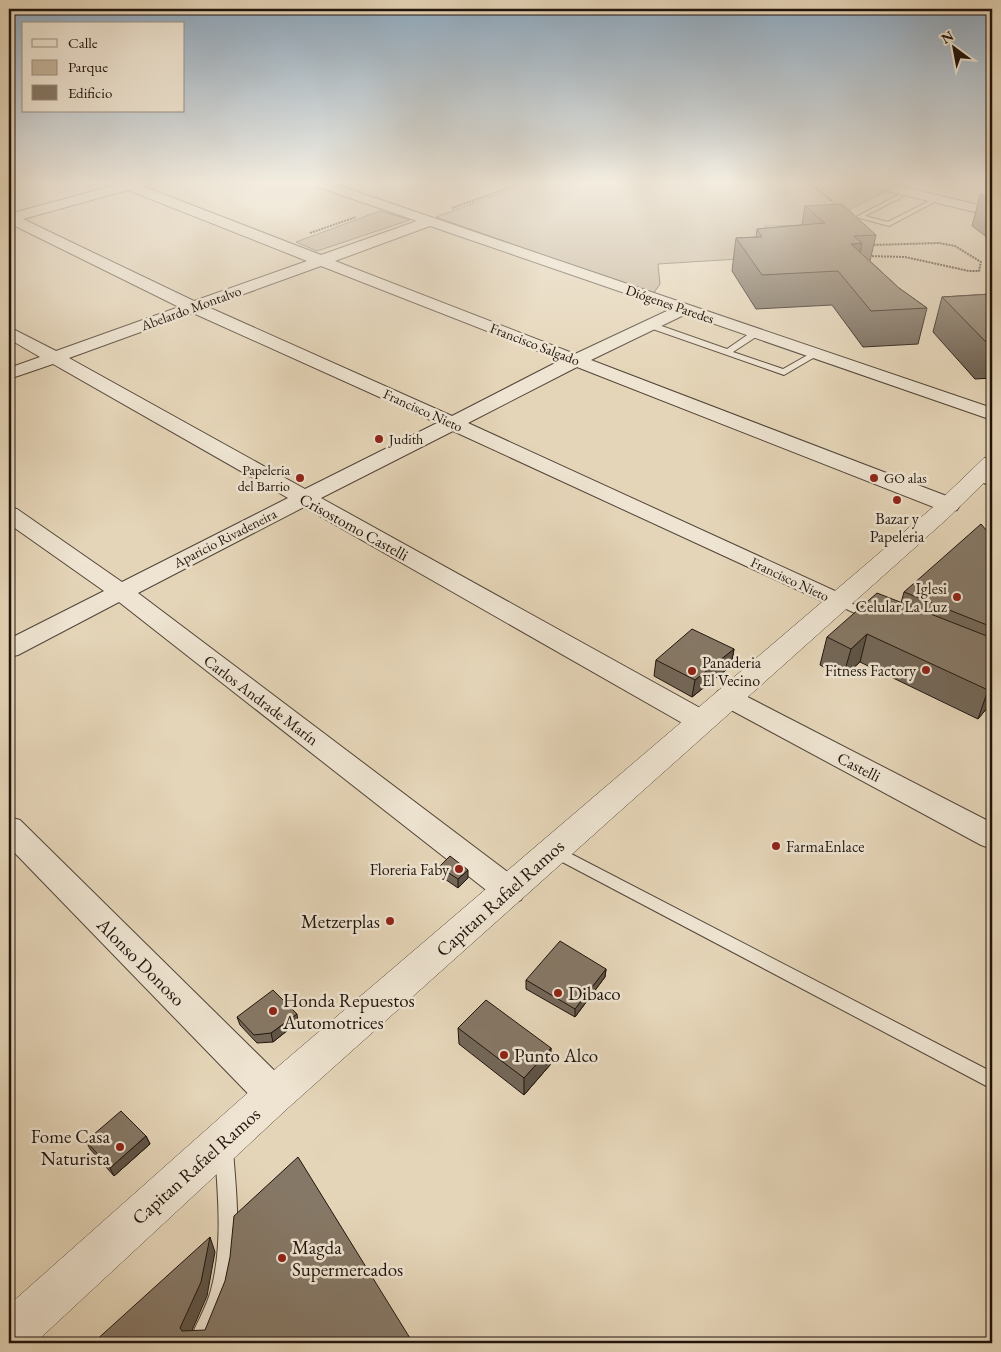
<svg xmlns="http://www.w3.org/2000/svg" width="1001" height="1352" font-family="'EB Garamond',serif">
  <rect width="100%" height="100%" fill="#e5d5b8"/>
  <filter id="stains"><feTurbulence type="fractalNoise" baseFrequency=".004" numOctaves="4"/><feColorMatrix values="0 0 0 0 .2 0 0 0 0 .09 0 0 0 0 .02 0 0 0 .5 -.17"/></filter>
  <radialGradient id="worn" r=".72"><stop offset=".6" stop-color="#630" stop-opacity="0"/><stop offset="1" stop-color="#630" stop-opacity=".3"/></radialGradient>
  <g fill="#c4b49b" stroke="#726454">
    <polygon points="528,183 851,183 887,191 818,225 765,226 786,256 658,264 660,284 653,294 436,217"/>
    <polygon points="380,211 410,220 317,251 296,242"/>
  </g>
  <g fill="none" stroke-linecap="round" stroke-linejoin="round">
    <defs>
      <g id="service">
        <polygon points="900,194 902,197 865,216 888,222 935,198 940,199 889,226 856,217"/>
        <polygon points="647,323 653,323 727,349 753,331 759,331 759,335 733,352 783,369 813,352 820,354 784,375 647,327"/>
        <polygon points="837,598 876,613 878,616 876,619 868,619 833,603 831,601 833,599"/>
        <polygon points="554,845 992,1072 992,1089 549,855 547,851 549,847"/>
        <path d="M224 1142 231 1145 233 1151C239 1222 244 1277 210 1343H189C195 1325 206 1309 211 1290 223 1245 218 1197 215 1151L217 1145Z"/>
      </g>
      <g id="minor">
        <path d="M115 183H145L142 186 321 255 417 221 315 186 313 183H331L992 408V420L686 314 591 360 957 500 960 505 957 510 949 512 941 510 577 367 468 423 846 596 849 601 846 606 837 608 453 431 321 498 711 714 715 721 711 728 701 730 691 728 304 507 138 593 521 882 526 891 521 900 510 904 499 900 119 602 18 655 9 657V639L104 591 9 524V507L17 509 122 582 288 498 53 364 9 379V368L40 357 9 339V327L56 351 179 307 9 223V214L116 185ZM128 190 307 261 194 301 23 219ZM430 226 671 309 575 354 335 261ZM321 266 561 360 452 416 208 307ZM193 313 437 423 305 489 69 358Z"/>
        <polygon points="864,183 885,183 992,208 992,216 866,186"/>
        <polygon points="979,469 992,473 992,486 972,479 969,475 972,471"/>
        <polygon points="727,688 736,691 992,823 992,849 981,845 718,703 714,697 718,691"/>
        <polygon points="9,817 20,820 287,1083 293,1095 287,1107 274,1113 261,1107 9,847"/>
      </g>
      <polygon id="tertiary" points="992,457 992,475 948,518 288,1108 35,1343 9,1343 9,1305 260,1082 932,508 984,458"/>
    </defs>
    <use href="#service" stroke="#514438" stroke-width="2"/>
    <use href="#minor" stroke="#514438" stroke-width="2"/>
    <use href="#tertiary" stroke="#514438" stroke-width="1"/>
    <g stroke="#20140d" stroke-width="2" stroke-dasharray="2 1" stroke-linecap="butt">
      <polyline points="809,183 833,202"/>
      <polyline points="452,208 522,183"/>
      <polyline points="310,233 356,217"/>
      <polyline points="869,256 905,257 969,271 979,271 981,262 955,246 939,243 871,245"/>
    </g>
    <use href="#service" fill="#eee4d1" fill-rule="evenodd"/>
    <use href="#minor" fill="#eee4d1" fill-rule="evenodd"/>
    <use href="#tertiary" fill="#eee4d1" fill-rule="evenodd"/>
  </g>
  <g fill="#736758" stroke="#20140d">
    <polygon points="980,195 992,195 992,241 972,226"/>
    <polygon points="805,206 876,235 870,261 899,288 927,308 918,344 863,347 832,305 756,309 732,271 736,238 756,237 757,229 802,225"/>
    <polygon points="992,284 992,378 975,379 933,332 942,297 990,294 989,294"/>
    <polygon points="987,531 992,532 992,531 992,702 978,719 860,662 843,677 820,665 827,637 901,603 904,592"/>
    <polygon points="734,649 731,666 692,697 654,676 656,660"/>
    <polygon points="439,867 468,878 458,888 439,875"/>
    <polygon points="606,969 605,977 575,1017 526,989 526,980"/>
    <polygon points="237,1017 298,1022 273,1042 257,1043 240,1025"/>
    <polygon points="458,1028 551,1048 550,1065 524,1095 459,1044"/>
    <polygon points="146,1136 150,1144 114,1176 90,1149 86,1141"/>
  </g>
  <g fill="#5e5447" stroke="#20140d">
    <polygon points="862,243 855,276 851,244"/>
    <polygon points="867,634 860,662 843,677 851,649"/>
    <polygon points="734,649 731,666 692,697 695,680"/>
    <polygon points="992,686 992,702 978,719 988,690"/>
    <polygon points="468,870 468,878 458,888 458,879"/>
    <polygon points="606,969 605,977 575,1017 575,1009"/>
    <polygon points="297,1014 298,1022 273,1042 271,1033"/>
    <polygon points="551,1048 550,1065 524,1095 524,1078"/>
    <polygon points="146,1136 150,1144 114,1176 110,1168"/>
    <polygon points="210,1237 215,1252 207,1296 187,1342 180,1328"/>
  </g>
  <g fill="#867866" stroke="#20140d">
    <polygon points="980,195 992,195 992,203"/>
    <polygon points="842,204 876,235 854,236 862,243 851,244 899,288 927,308 871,311 838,271 762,275 736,238 762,237 757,229 825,223 805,206"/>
    <polygon points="992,294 992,342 986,342 942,297"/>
    <polygon points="981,524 987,531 992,532 992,627 904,592"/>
    <polygon points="877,593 992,638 992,686 988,690 867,634 851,649 827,637"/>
    <polygon points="692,629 734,649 695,680 656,660"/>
    <polygon points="450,856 468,870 458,879 439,867"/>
    <polygon points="560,941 606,969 575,1009 526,980"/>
    <polygon points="273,990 297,1014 271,1033 254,1035 237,1017"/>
    <polygon points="486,1000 551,1048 524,1078 458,1028"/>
    <polygon points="121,1111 146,1136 110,1168 86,1141"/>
    <polygon points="298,1157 413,1343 93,1343 210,1237 201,1282 180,1328 182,1331 205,1330 225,1281 230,1257 234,1216"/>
  </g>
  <linearGradient id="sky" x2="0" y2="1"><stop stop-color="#8ca7be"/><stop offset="0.49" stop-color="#f3ecdf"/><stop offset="1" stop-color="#f3ecdf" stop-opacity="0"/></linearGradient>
  <rect width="1001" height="372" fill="url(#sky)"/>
  <g fill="#8f2418" stroke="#eee4d1" stroke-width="2">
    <circle cx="379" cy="439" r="5"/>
    <circle cx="300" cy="478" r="5"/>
    <circle cx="874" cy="478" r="5"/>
    <circle cx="897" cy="500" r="5"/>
    <circle cx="957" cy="597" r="5"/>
    <circle cx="926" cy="670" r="5"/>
    <circle cx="692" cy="671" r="5"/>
    <circle cx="776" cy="846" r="5"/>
    <circle cx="459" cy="869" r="5"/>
    <circle cx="390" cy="921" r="5"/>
    <circle cx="558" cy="993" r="5"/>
    <circle cx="273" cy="1011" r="5"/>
    <circle cx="504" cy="1055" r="5"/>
    <circle cx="120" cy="1147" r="5"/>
    <circle cx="282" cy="1258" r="5"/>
  </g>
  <g text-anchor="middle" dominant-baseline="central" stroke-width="5" stroke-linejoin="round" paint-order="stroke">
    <g font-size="14" fill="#20140d" stroke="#eee4d1">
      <text transform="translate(670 304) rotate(19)">Diógenes Paredes</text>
      <text transform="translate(191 308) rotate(-20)">Abelardo Montalvo</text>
      <text transform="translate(535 344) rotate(21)">Francisco Salgado</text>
      <text transform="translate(423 410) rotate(24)">Francisco Nieto</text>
      <text transform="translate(225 538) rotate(-27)">Aparicio Rivadeneira</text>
      <text transform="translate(790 579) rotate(25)">Francisco Nieto</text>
    </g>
    <g font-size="14" fill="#20140d" stroke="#eee4d1" text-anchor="start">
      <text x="389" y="439">Judith</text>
      <text x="290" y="470" text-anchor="end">Papeleria<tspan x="290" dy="16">del Barrio</tspan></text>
      <text x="884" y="478">GO alas</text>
    </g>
    <g font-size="16" fill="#20140d" stroke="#eee4d1" text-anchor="end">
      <text x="897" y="518" text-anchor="middle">Bazar y<tspan x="897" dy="18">Papeleria</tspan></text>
      <text x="947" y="588">Iglesi<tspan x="947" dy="18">Celular La Luz</tspan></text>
      <text x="702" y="662" text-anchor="start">Panaderia<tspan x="702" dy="18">El Vecino</tspan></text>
      <text x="916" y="670">Fitness Factory</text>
      <text x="786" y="846" text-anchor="start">FarmaEnlace</text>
      <text x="449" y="869">Floreria Faby</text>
    </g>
    <g font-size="16" fill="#20140d" stroke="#eee4d1">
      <text transform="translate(354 527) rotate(29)">Crisostomo Castelli</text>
      <text transform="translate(261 700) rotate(37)">Carlos Andrade Marín</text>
      <text transform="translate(859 767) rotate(27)">Castelli</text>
    </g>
    <g font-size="19" fill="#20140d" stroke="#eee4d1">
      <text transform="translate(500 898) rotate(-42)">Capitan Rafael Ramos</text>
      <text transform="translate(141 962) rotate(45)">Alonso Donoso</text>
      <text transform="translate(196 1166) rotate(-42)">Capitan Rafael Ramos</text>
    </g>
    <g font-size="19" fill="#20140d" stroke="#eee4d1" text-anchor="start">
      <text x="380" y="921" text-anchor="end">Metzerplas</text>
      <text x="568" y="993">Dibaco</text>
      <text x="283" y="1000">Honda Repuestos<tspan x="283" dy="22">Automotrices</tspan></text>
      <text x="514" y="1055">Punto Alco</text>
      <text x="110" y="1136" text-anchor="end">Fome Casa<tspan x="110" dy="22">Naturista</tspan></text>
      <text x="292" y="1247">Magda<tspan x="292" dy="22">Supermercados</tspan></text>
    </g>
  </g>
  <rect width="1001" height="1352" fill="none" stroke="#e5d5b8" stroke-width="30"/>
  <rect x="10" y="10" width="981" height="1332" fill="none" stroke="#20140d" stroke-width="2.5"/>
  <rect x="15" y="15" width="971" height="1322" fill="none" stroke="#20140d"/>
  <rect x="22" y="22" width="162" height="90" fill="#eee4d1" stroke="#9c9183"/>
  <rect x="32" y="39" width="25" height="8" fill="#eee4d1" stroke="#9c9183"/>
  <text x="68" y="48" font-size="15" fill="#20140d">Calle</text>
  <rect x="32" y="60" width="25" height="15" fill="#c4b49b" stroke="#9c9183"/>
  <text x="68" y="72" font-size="15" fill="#20140d">Parque</text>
  <rect x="32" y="85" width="25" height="15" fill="#867866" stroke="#9c9183"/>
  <text x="68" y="98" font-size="15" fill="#20140d">Edificio</text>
  <g transform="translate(954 48) rotate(328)" stroke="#eee4d1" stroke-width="4" paint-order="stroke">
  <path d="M0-4L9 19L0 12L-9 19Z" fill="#20140d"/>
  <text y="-8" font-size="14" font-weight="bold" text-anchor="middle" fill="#20140d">N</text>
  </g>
  <rect width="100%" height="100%" filter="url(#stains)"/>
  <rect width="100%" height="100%" fill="url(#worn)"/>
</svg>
